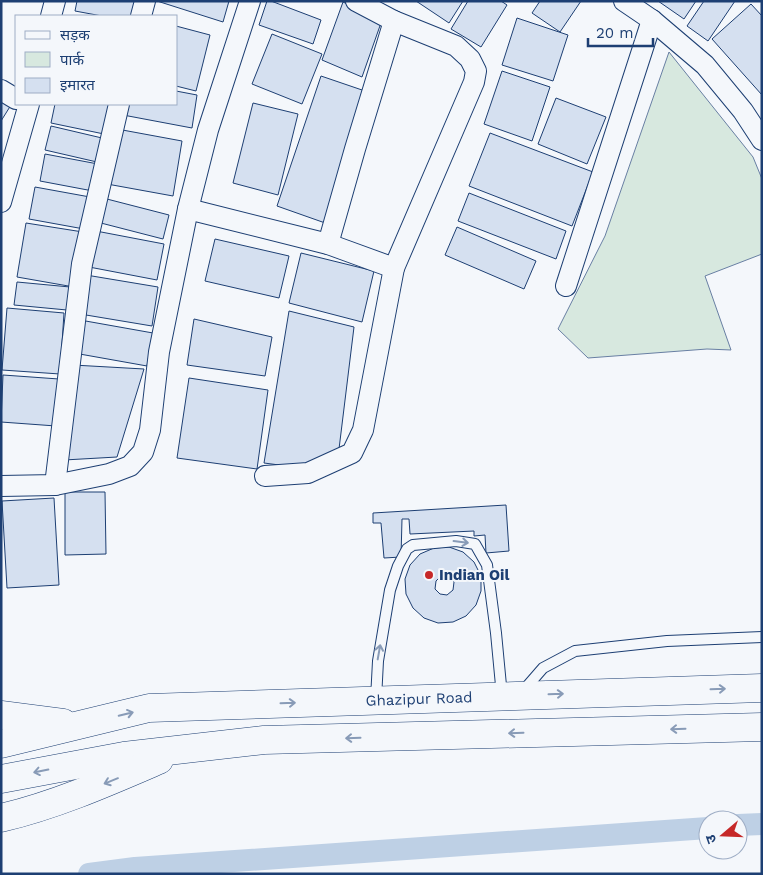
<svg xmlns="http://www.w3.org/2000/svg" width="763" height="875" font-family="'Work Sans','Noto Sans Devanagari',sans-serif">
  <rect width="100%" height="100%" fill="#f4f7fb"/>
  <polygon fill="#d7e8df" stroke="#687fa3" points="669,52 753,157 762,179 762,254 705,276 731,350 707,349 588,358 558,329 605,236"/>
  <g fill="none" stroke-linecap="round" stroke-linejoin="round">
    <g stroke="#bed0e5" stroke-width="22">
      <polyline points="738,825 762,824"/>
      <polyline points="89,874 135,868 708,828"/>
    </g>
  </g>
  <g fill="#d5e0f0" stroke="#1d3f73" fill-rule="evenodd">
    <polygon points="77,1 136,1 133,16 102,16 75,11"/>
    <polygon points="157,1 229,1 223,22"/>
    <polygon points="267,1 271,1 321,20 313,44 259,25"/>
    <polygon points="416,1 463,1 449,23"/>
    <polygon points="468,1 501,1 507,5 481,47 451,29"/>
    <polygon points="540,1 581,1 560,32 532,13"/>
    <polygon points="658,1 696,1 684,19"/>
    <polygon points="704,1 735,1 708,41 687,26"/>
    <polygon points="343,2 382,20 362,77 322,60"/>
    <polygon points="751,4 762,16 762,95 712,39"/>
    <polygon points="517,18 568,35 553,81 502,65"/>
    <polygon points="176,26 210,35 196,91 176,86"/>
    <polygon points="272,34 322,54 302,104 252,84"/>
    <polygon points="502,71 550,87 532,141 484,124"/>
    <polygon points="321,76 365,91 328,224 277,206"/>
    <polygon points="176,91 197,95 192,128 123,115 125,104 176,104"/>
    <polygon points="556,98 606,117 587,164 538,144"/>
    <polygon points="1,99 11,105 1,121"/>
    <polygon points="253,103 298,114 278,195 233,183"/>
    <polygon points="55,104 110,104 104,134 51,123"/>
    <polygon points="51,126 102,138 97,162 45,150"/>
    <polygon points="117,129 182,141 173,196 107,184"/>
    <polygon points="490,133 593,172 572,226 469,186"/>
    <polygon points="45,154 98,164 93,191 40,181"/>
    <polygon points="35,187 90,197 84,229 29,219"/>
    <polygon points="469,193 566,231 556,259 458,221"/>
    <polygon points="103,198 169,215 163,239 97,222"/>
    <polygon points="26,223 83,232 74,287 17,277"/>
    <polygon points="457,227 536,261 524,289 445,255"/>
    <polygon points="96,231 164,244 157,280 89,267"/>
    <polygon points="215,239 289,256 279,298 205,281"/>
    <polygon points="301,253 374,271 362,322 289,303"/>
    <polygon points="86,275 158,287 152,326 80,314"/>
    <polygon points="17,282 70,287 67,310 14,305"/>
    <polygon points="7,308 64,313 60,374 2,370"/>
    <polygon points="289,311 354,327 339,449 299,467 287,466 264,463"/>
    <polygon points="194,319 272,337 265,376 187,365"/>
    <polygon points="80,320 153,333 147,366 74,353"/>
    <polygon points="73,365 144,369 117,457 64,460"/>
    <polygon points="3,375 59,379 56,426 1,422"/>
    <polygon points="189,378 268,390 257,469 177,458"/>
    <polygon points="65,492 105,492 106,554 65,555"/>
    <polygon points="54,498 59,585 7,588 2,501"/>
    <polygon points="506,505 509,551 486,553 485,535 474,536 474,531 410,534 409,519 402,519 401,557 384,558 381,523 373,523 373,513"/>
    <path d="M449 547 463 552 474 562 481 576V591L476 605 466 616 453 622 438 623 424 618 413 608 406 594 405 579 410 565 420 554 434 548ZM441 576H445L449 577 454 582 453 590 447 595 440 594 435 589 436 581Z"/>
  </g>
  <g fill="none" stroke-linecap="round" stroke-linejoin="round">
    <defs>
      <g id="lane">
        <polyline points="523,691 543,668 575,651 667,641 762,637"/>
        <polyline points="376,699 378,661 390,590 398,566 407,549 413,545 456,541 475,544 487,565 496,633 502,696"/>
      </g>
      <g id="street">
        <polyline points="624,1 652,20 705,65 743,111 762,140"/>
        <polyline points="51,16 55,1"/>
        <polyline points="141,16 145,1"/>
        <polyline points="1,90 16,99"/>
        <polyline points="1,202 29,104"/>
        <polyline points="188,209 328,244 394,268"/>
        <polyline points="328,244 355,149 394,21"/>
        <polyline points="566,286 652,20"/>
        <polyline points="265,476 308,473 352,453 363,430 394,268 474,82 476,71 470,59 456,46 394,21 356,1"/>
        <polyline points="55,485 82,264 119,104"/>
        <polyline points="1,486 55,485 109,474 130,466 143,452 150,430 159,352 188,209 208,130 250,1"/>
      </g>
      <g id="secondary">
        <polyline points="1,715 63,723"/>
        <polyline points="1,744 149,708 762,688"/>
        <polyline points="1,779 124,756 264,740 762,727"/>
        <path d="M1 818C56 805 108 782 159 760"/>
      </g>
    </defs>
    <use href="#lane" stroke="#1d3f73" stroke-width="12"/>
    <use href="#street" stroke="#1d3f73" stroke-width="22"/>
    <use href="#secondary" stroke="#1d3f73" stroke-width="29"/>
    <use href="#lane" stroke="#f4f7fb" stroke-width="10"/>
    <use href="#street" stroke="#f4f7fb" stroke-width="20"/>
    <use href="#secondary" stroke="#f4f7fb" stroke-width="28"/>
  </g>
  <defs><path id="oneway-shaft" d="M-6 0H5M1.5-3L5.5 0L1.5 3" fill="none" stroke-width="1.6" stroke-linecap="round" stroke-linejoin="round" transform="scale(1.25)"/></defs>
  <g stroke="#889bb7">
    <use href="#oneway-shaft" transform="translate(461 542) rotate(7)"/>
    <use href="#oneway-shaft" transform="translate(379 652) rotate(-80)"/>
    <use href="#oneway-shaft" transform="translate(718 689) rotate(-2)"/>
    <use href="#oneway-shaft" transform="translate(556 694) rotate(-2)"/>
    <use href="#oneway-shaft" transform="translate(288 703) rotate(-2)"/>
    <use href="#oneway-shaft" transform="translate(126 714) rotate(-13)"/>
    <use href="#oneway-shaft" transform="translate(678 729) rotate(178)"/>
    <use href="#oneway-shaft" transform="translate(516 733) rotate(178)"/>
    <use href="#oneway-shaft" transform="translate(353 738) rotate(178)"/>
    <use href="#oneway-shaft" transform="translate(41 771) rotate(169)"/>
    <use href="#oneway-shaft" transform="translate(111 781) rotate(158)"/>
  </g>
  <circle fill="#c62828" stroke="#f4f7fb" stroke-width="2" cx="429" cy="575" r="5"/>
  <g text-anchor="middle" dominant-baseline="central" stroke-width="4" stroke-linejoin="round" paint-order="stroke">
    <g font-size="15" font-weight="bold" fill="#1d3f73" stroke="#f4f7fb" text-anchor="start">
      <text x="439" y="575">Indian Oil</text>
    </g>
    <g font-size="15" fill="#1d3f73" stroke="#f4f7fb">
      <text transform="translate(419 699) rotate(-2)">Ghazipur Road</text>
    </g>
  </g>
  <rect width="763" height="875" fill="none" stroke="#1d3f73" stroke-width="5"/>
  <rect x="15" y="15" width="162" height="90" fill="#f4f7fb" stroke="#9eadc5"/>
  <rect x="25" y="31" width="25" height="8" fill="#f4f7fb" stroke="#9eadc5"/>
  <text x="60" y="40" font-size="15" fill="#1d3f73">सड़क</text>
  <rect x="25" y="52" width="25" height="15" fill="#d7e8df" stroke="#9eadc5"/>
  <text x="60" y="65" font-size="15" fill="#1d3f73">पार्क</text>
  <rect x="25" y="78" width="25" height="15" fill="#d5e0f0" stroke="#9eadc5"/>
  <text x="60" y="90" font-size="15" fill="#1d3f73">इमारत</text>
  <g transform="translate(723 835) rotate(251)"><circle r="24" fill="#f4f7fb" stroke="#9eadc5"/>
  <path d="M0-4L9 19L0 12L-9 19Z" fill="#c62828"/>
  <text y="-8" font-size="14" font-weight="bold" text-anchor="middle" fill="#1d3f73">उ</text>
  </g>
  <path d="M588 38v8h65v-8" fill="none" stroke="#1d3f73" stroke-width="2.5"/>
  <text x="596" y="38" font-size="15" fill="#1d3f73" stroke="#f4f7fb" stroke-width="4" paint-order="stroke">20 m</text>
</svg>
